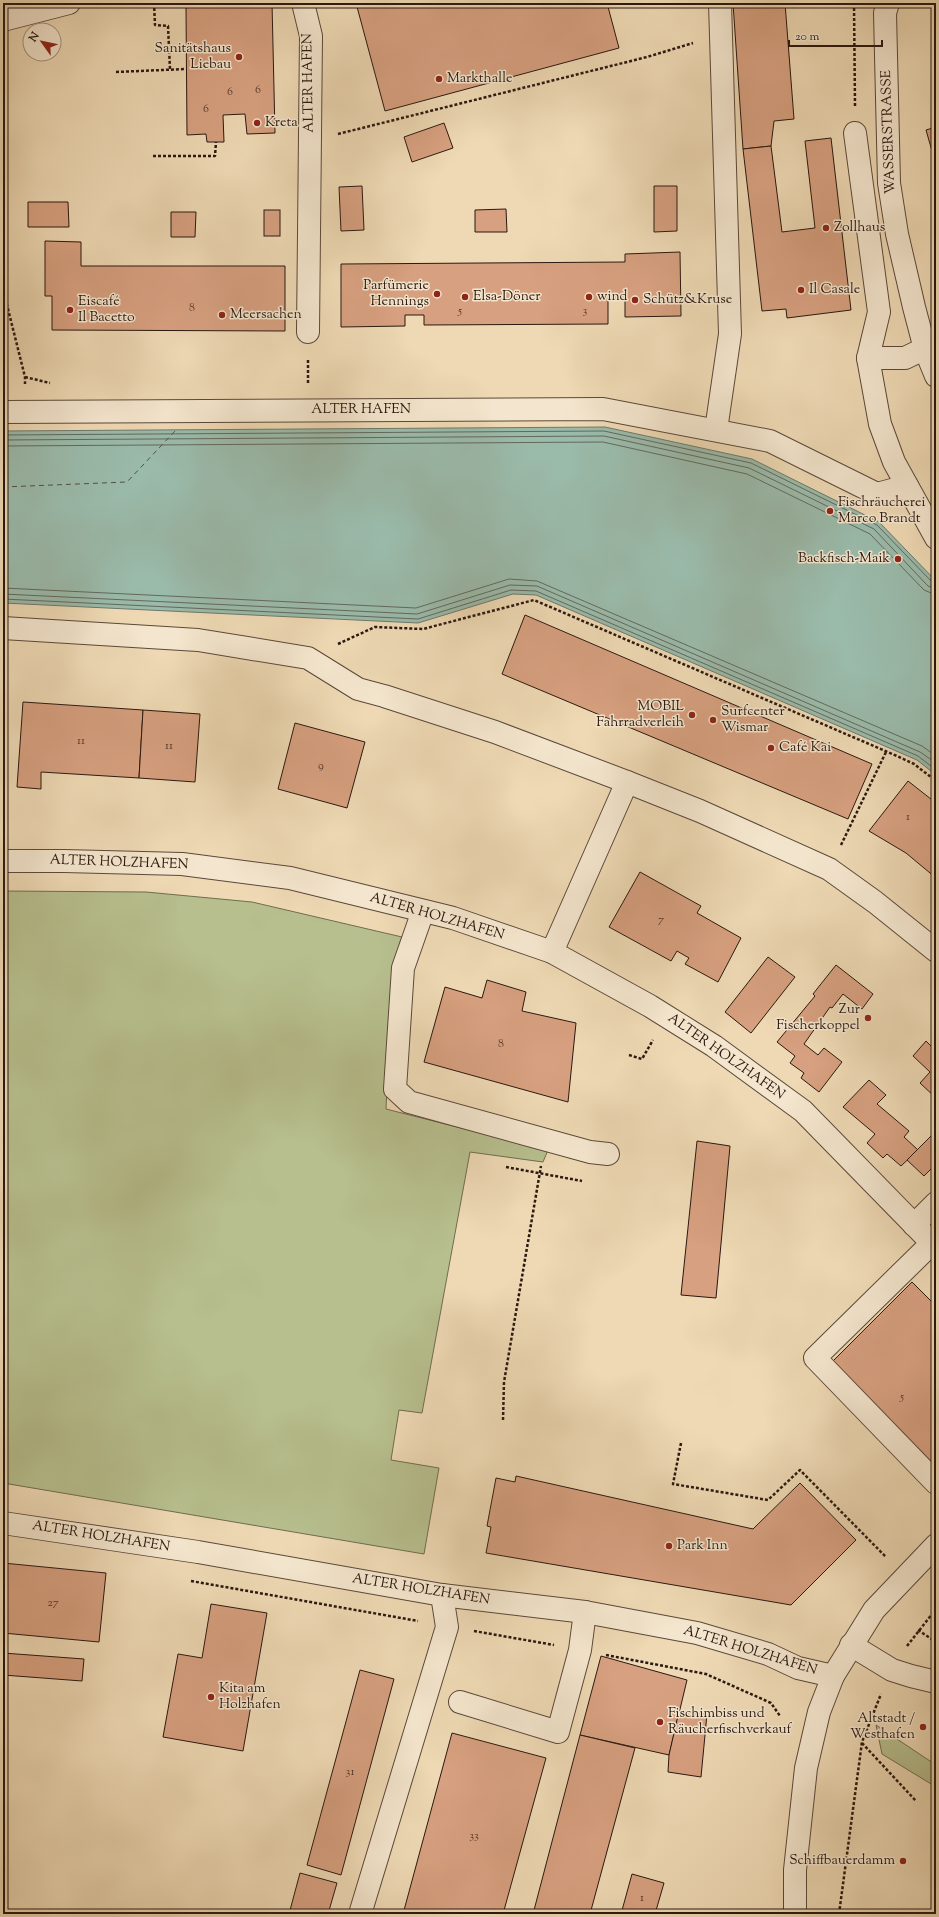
<svg xmlns="http://www.w3.org/2000/svg" width="939" height="1917" font-family="'Sorts Mill Goudy',serif">
  <rect width="100%" height="100%" fill="#eed9b4"/>
  <filter id="stains"><feTurbulence type="fractalNoise" baseFrequency=".005" numOctaves="4"/><feColorMatrix values="0 0 0 0 .2 0 0 0 0 .09 0 0 0 0 .02 0 0 0 .5 -.17"/></filter>
  <radialGradient id="worn" r=".72"><stop offset=".6" stop-color="#630" stop-opacity="0"/><stop offset="1" stop-color="#630" stop-opacity=".3"/></radialGradient>
  <g fill="#b7bf8e" stroke="#706c4f">
    <polygon points="3,891 146,892 252,902 402,937 392,971 386,1109 548,1150 543,1162 470,1152 422,1413 399,1410 391,1460 439,1468 424,1554 3,1483"/>
    <polygon points="876,1725 936,1765 936,1787 882,1754"/>
  </g>
  <polygon fill="#9abaaa" stroke="#6d796c" points="605,427 752,459 879,522 936,581 936,775 917,760 536,595 513,594 418,623 3,603 3,431"/>
  <g fill="none" stroke-linecap="round" stroke-linejoin="round">
    <g stroke="#62695d" stroke-width="1">
      <polyline points="3,435 604,431 751,463 877,525 932,582 936,584"/>
      <polyline points="3,440 604,436 749,468 874,529 928,586 936,589"/>
      <polyline points="3,446 603,442 747,474 870,534 924,590 936,595"/>
      <polyline points="3,588 416,608 509,579 537,581 922,746 936,756"/>
      <polyline points="3,594 417,614 510,585 537,586 920,752 936,763"/>
      <polyline points="3,599 418,619 511,590 536,591 918,756 936,770"/>
    </g>
    <polyline stroke="#515146" stroke-width="1" stroke-dasharray="5 4" stroke-linecap="butt" points="3,487 127,482 176,430"/>
  </g>
  <g fill="#d7a080" stroke="#2a1810">
    <polygon points="205,3 272,3 275,133 247,134 245,114 223,115 224,142 207,142 206,134 187,135 186,8"/>
    <polygon points="356,3 607,3 619,48 385,111"/>
    <polygon points="733,3 785,3 794,119 774,121 771,146 743,149"/>
    <polygon points="444,123 453,148 412,162 404,137"/>
    <polygon points="936,127 936,165 926,130"/>
    <polygon points="831,138 851,310 787,318 786,309 762,311 743,149 771,146 782,232 815,228 805,141"/>
    <polygon points="362,186 364,230 341,231 339,187"/>
    <polygon points="654,186 677,186 677,231 654,232"/>
    <polygon points="28,202 68,202 69,227 28,227"/>
    <polygon points="506,209 507,232 475,232 475,210"/>
    <rect x="264" y="210" width="16" height="26"/>
    <polygon points="171,212 196,212 195,237 171,237"/>
    <polygon points="45,241 81,242 81,266 285,266 285,331 52,330 52,296 45,296"/>
    <polygon points="680,252 681,316 625,317 625,299 608,299 608,324 424,325 424,315 405,315 405,326 341,327 341,264 625,262 625,254"/>
    <polygon points="525,615 872,764 848,819 502,674"/>
    <polygon points="23,702 143,710 139,778 41,772 41,789 17,787"/>
    <polygon points="143,710 200,714 195,782 139,778"/>
    <polygon points="295,723 365,742 347,808 278,789"/>
    <polygon points="908,781 936,803 936,878 906,853 869,831"/>
    <polygon points="640,872 701,906 697,913 741,938 718,982 685,964 689,958 677,951 671,961 609,927"/>
    <polygon points="768,957 795,977 751,1033 725,1012"/>
    <polygon points="836,965 873,994 862,1009 843,994 832,1008 830,1007 804,1044 818,1055 824,1048 842,1062 819,1092 801,1078 804,1073 790,1063 795,1056 777,1042 815,996 813,994"/>
    <polygon points="487,980 526,992 522,1011 576,1023 568,1102 424,1062 445,987 482,998"/>
    <polygon points="926,1041 936,1051 936,1098 920,1083 930,1072 913,1056"/>
    <polygon points="869,1080 886,1095 877,1104 909,1131 904,1137 918,1150 901,1166 887,1154 883,1158 867,1143 875,1134 843,1107"/>
    <polygon points="934,1133 936,1135 936,1164 924,1176 907,1160"/>
    <polygon points="697,1141 730,1146 716,1298 681,1295"/>
    <polygon points="912,1282 936,1306 935,1466 832,1362"/>
    <polygon points="516,1476 753,1529 800,1483 856,1540 791,1605 486,1553 491,1527 487,1526 496,1478 515,1482"/>
    <polygon points="3,1563 106,1573 99,1642 3,1633"/>
    <polygon points="211,1604 267,1613 243,1751 163,1737 178,1654 202,1658"/>
    <polygon points="3,1653 84,1659 82,1681 3,1675"/>
    <polygon points="601,1656 687,1680 669,1755 580,1735"/>
    <polygon points="360,1670 394,1679 341,1875 307,1865"/>
    <polygon points="679,1711 707,1714 701,1777 668,1772 669,1755"/>
    <polygon points="452,1733 546,1758 503,1914 403,1914"/>
    <polygon points="580,1735 635,1748 590,1914 533,1914"/>
    <polygon points="300,1873 337,1883 328,1914 289,1914"/>
    <polygon points="632,1874 664,1883 655,1914 621,1914"/>
  </g>
  <g fill="none" stroke-linecap="round" stroke-linejoin="round">
    <defs>
      <g id="minor">
        <polyline points="303,3 311,36 308,332"/>
        <polyline points="888,3 885,13 889,183 897,234 914,307 925,349 936,376"/>
        <polyline points="3,20 69,3"/>
        <polyline points="855,133 879,312 868,358 880,424 894,462 936,538"/>
        <polyline points="868,358 905,358 936,343"/>
        <polyline points="3,412 603,409 770,441 877,494 907,486"/>
        <polyline points="716,430 730,334 720,3"/>
        <polyline points="3,628 198,640 308,658 358,689 384,696 495,732 627,782 700,811 829,869 875,902 936,951"/>
        <polyline points="3,861 64,861 182,864 290,878 453,918 552,952 650,1006 714,1046 803,1111 936,1247"/>
        <polyline points="423,911 403,968 395,1089 409,1102 590,1152 608,1154"/>
        <polyline points="552,952 627,782"/>
        <polyline points="914,1225 936,1203"/>
        <polyline points="932,1243 815,1358 936,1483"/>
        <polyline points="3,1523 198,1552 442,1595 585,1612 697,1633 768,1654 798,1668 833,1676"/>
        <polyline points="851,1645 892,1670 911,1676 936,1682"/>
        <polyline points="460,1702 558,1732 580,1650 585,1612"/>
        <polyline points="360,1914 447,1627 442,1595"/>
        <polyline points="795,1914 795,1870 806,1768 819,1712 833,1676 874,1610 936,1545"/>
      </g>
    </defs>
    <use href="#minor" stroke="#5b4839" stroke-width="24"/>
    <g stroke="#2a1810" stroke-width="2.5" stroke-dasharray="3 2" stroke-linecap="butt">
      <polyline points="154,3 155,25 168,26 170,69"/>
      <polyline points="854,3 855,106"/>
      <polyline points="116,72 186,69"/>
      <polyline points="338,134 647,57 693,43"/>
      <polyline points="153,156 215,156 216,142"/>
      <polyline points="3,289 25,377 25,384"/>
      <polyline points="25,377 50,383"/>
      <polyline points="308,383 308,358"/>
      <polyline points="338,644 375,627 423,629 534,600 897,756 914,764 936,781"/>
      <polyline points="841,845 886,752"/>
      <polyline points="629,1055 642,1059 653,1040"/>
      <polyline points="506,1167 582,1181"/>
      <polyline points="503,1420 504,1382 541,1166"/>
      <polyline points="681,1443 673,1484 768,1500 800,1470 886,1557"/>
      <polyline points="191,1581 418,1621"/>
      <polyline points="918,1630 936,1642"/>
      <polyline points="474,1631 554,1645"/>
      <polyline points="907,1646 936,1609"/>
      <polyline points="606,1655 706,1674 771,1703 780,1716"/>
      <polyline points="862,1743 916,1801"/>
      <polyline points="839,1914 862,1742 881,1694"/>
    </g>
    <use href="#minor" stroke="#f4e6ce" stroke-width="22"/>
  </g>
  <g fill="#8f2418" stroke="#f4e6ce" stroke-width="1.5">
    <circle cx="239" cy="57" r="4"/>
    <circle cx="439" cy="79" r="4"/>
    <circle cx="257" cy="123" r="4"/>
    <circle cx="826" cy="228" r="4"/>
    <circle cx="801" cy="290" r="4"/>
    <circle cx="437" cy="294" r="4"/>
    <circle cx="465" cy="297" r="4"/>
    <circle cx="589" cy="297" r="4"/>
    <circle cx="635" cy="300" r="4"/>
    <circle cx="70" cy="310" r="4"/>
    <circle cx="222" cy="315" r="4"/>
    <circle cx="830" cy="511" r="4"/>
    <circle cx="898" cy="559" r="4"/>
    <circle cx="692" cy="715" r="4"/>
    <circle cx="713" cy="720" r="4"/>
    <circle cx="771" cy="748" r="4"/>
    <circle cx="868" cy="1018" r="4"/>
    <circle cx="669" cy="1546" r="4"/>
    <circle cx="211" cy="1697" r="4"/>
    <circle cx="660" cy="1722" r="4"/>
    <circle cx="923" cy="1727" r="4"/>
    <circle cx="903" cy="1861" r="4"/>
  </g>
  <g text-anchor="middle" dominant-baseline="central" stroke-width="3" stroke-linejoin="round" paint-order="stroke">
    <g font-size="12" fill="#553a2c">
      <text x="258" y="90">6</text>
      <text x="230" y="92">6</text>
      <text x="206" y="109">6</text>
      <text x="192" y="308">8</text>
      <text x="460" y="311">5</text>
      <text x="585" y="311">3</text>
      <text x="81" y="741">11</text>
      <text x="169" y="746">11</text>
      <text x="321" y="766">9</text>
      <text x="908" y="817">1</text>
      <text x="661" y="920">7</text>
      <text x="501" y="1044">8</text>
      <text x="902" y="1397">5</text>
      <text x="53" y="1603">27</text>
      <text x="350" y="1772">31</text>
      <text x="474" y="1836">33</text>
      <text x="642" y="1898">1</text>
    </g>
    <g font-size="14" fill="#2a1810" stroke="#f4e6ce" text-anchor="start">
      <text x="231" y="49" text-anchor="end">Sanitätshaus<tspan x="231" dy="16">Liebau</tspan></text>
      <text x="447" y="79">Markthalle</text>
      <text x="265" y="123">Kreta</text>
      <text x="834" y="228">Zollhaus</text>
      <text x="429" y="286" text-anchor="end">Parfümerie<tspan x="429" dy="16">Hennings</tspan></text>
      <text x="809" y="290">Il Casale</text>
      <text x="473" y="297">Elsa-Döner</text>
      <text x="597" y="297">wind</text>
      <text x="643" y="300">Schütz&amp;Kruse</text>
      <text x="78" y="302">Eiscafé<tspan x="78" dy="16">Il Bacetto</tspan></text>
      <text x="230" y="315">Meersachen</text>
      <text x="838" y="503">Fischräucherei<tspan x="838" dy="16">Marco Brandt</tspan></text>
      <text x="890" y="559" text-anchor="end">Backfisch-Maik</text>
      <text x="684" y="707" text-anchor="end">MOBIL<tspan x="684" dy="16">Fahrradverleih</tspan></text>
      <text x="721" y="712">Surfcenter<tspan x="721" dy="16">Wismar</tspan></text>
      <text x="779" y="748">Café Kai</text>
      <text x="860" y="1010" text-anchor="end">Zur<tspan x="860" dy="16">Fischerkoppel</tspan></text>
      <text x="677" y="1546">Park Inn</text>
      <text x="219" y="1689">Kita am<tspan x="219" dy="16">Holzhafen</tspan></text>
      <text x="668" y="1714">Fischimbiss und<tspan x="668" dy="16">Räucherfischverkauf</tspan></text>
      <text x="915" y="1719" text-anchor="end">Altstadt /<tspan x="915" dy="16">Westhafen</tspan></text>
      <text x="895" y="1861" text-anchor="end">Schiffbauerdamm</text>
    </g>
    <g font-size="14" fill="#2a1810" stroke="#f4e6ce">
      <text transform="translate(309 83) rotate(-91)">ALTER HAFEN</text>
      <text transform="translate(889 132) rotate(-92)">WASSERSTRASSE</text>
      <text x="361" y="410">ALTER HAFEN</text>
      <text transform="translate(119 863) rotate(2)">ALTER HOLZHAFEN</text>
      <text transform="translate(437 917) rotate(16)">ALTER HOLZHAFEN</text>
      <text transform="translate(726 1057) rotate(35)">ALTER HOLZHAFEN</text>
      <text transform="translate(101 1537) rotate(9)">ALTER HOLZHAFEN</text>
      <text transform="translate(421 1590) rotate(9)">ALTER HOLZHAFEN</text>
      <text transform="translate(750 1651) rotate(17)">ALTER HOLZHAFEN</text>
    </g>
  </g>
  <rect width="939" height="1917" fill="none" stroke="#eed9b4" stroke-width="16"/>
  <rect x="4" y="4" width="931" height="1909" fill="none" stroke="#2a1810" stroke-width="2"/>
  <rect x="8" y="8" width="923" height="1901" fill="none" stroke="#2a1810"/>
  <g transform="translate(42 42) rotate(303)"><circle r="19" fill="#f4e6ce" stroke="#a39482"/>
  <path d="M0-3L7 15L0 10L-7 15Z" fill="#8f2418"/>
  <text y="-6" font-size="11" font-weight="bold" text-anchor="middle" fill="#2a1810">N</text>
  </g>
  <path d="M789 40v6h93v-6" fill="none" stroke="#2a1810" stroke-width="2"/>
  <text x="795" y="40" font-size="12" fill="#2a1810" stroke="#f4e6ce" stroke-width="3" paint-order="stroke">20 m</text>
  <rect width="100%" height="100%" filter="url(#stains)"/>
  <rect width="100%" height="100%" fill="url(#worn)"/>
</svg>
